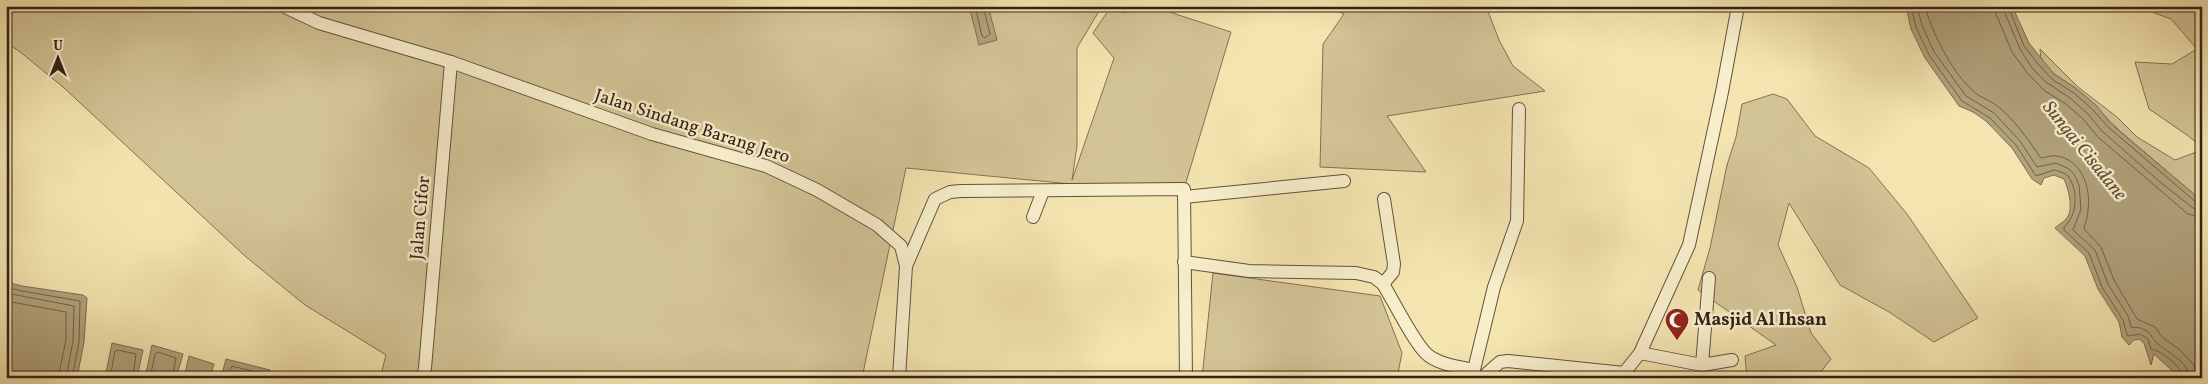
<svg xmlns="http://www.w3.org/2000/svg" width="2208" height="384" font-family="Vollkorn,serif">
  <rect width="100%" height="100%" fill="#f4e5b0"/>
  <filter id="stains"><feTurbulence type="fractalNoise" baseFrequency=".004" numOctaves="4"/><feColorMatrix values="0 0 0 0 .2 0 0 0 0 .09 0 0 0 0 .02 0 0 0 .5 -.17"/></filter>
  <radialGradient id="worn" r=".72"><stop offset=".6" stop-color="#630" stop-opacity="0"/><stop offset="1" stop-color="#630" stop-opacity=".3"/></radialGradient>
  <g fill="#d3c496" stroke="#827256">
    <polygon points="6,6 1102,6 1077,48 1077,146 1072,180 1114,58 1093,33 1110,8 1124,13 1133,6 1151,6 1231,32 1184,189 1071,184 906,168 862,378 380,378 386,355 305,305 245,256 63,87 19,51 6,43"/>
    <polygon points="1325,6 1486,6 1499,40 1513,66 1545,91 1387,116 1426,172 1320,167 1323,44 1344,14"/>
    <polygon points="2135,6 2202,6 2202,147 2187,135 2149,109 2135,62 2172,64 2197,49 2171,19"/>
    <polygon points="2040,49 2078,87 2117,117 2137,137 2175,160 2202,150 2202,201 2121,132 2077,89 2054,74 2041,61"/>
    <polygon points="1773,94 1787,99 1815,136 1869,168 1907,214 1978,318 1934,342 1889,312 1840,285 1789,203 1778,245 1797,287 1811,333 1831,359 1816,378 1747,378 1745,356 1776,345 1698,290 1710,248 1727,165 1736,137 1742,104"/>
    <polygon points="1213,273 1380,296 1402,353 1397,378 1202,378"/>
  </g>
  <g fill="#b1a27b" stroke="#7d6e52">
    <polygon points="969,6 988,6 997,40 979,45"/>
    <path d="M1906 6H2012L2029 43 2054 74 2077 89 2097 106 2110 123 2202 201V378H2180L2154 354 2151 365 2144 343 2139 339 2134 340 2129 345 2122 337 2119 322 2098 289 2085 256 2055 228C2058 225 2064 222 2067 218 2074 208 2068 188 2064 179L2054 175 2044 178 2041 185 2032 179 2012 148 1986 121 1973 112 1959 106 1925 58 1911 29Z"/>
    <polygon points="6,282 22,286 83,295 87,298 84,342 77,378 22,378 6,369"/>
    <polygon points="112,343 143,350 137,378 105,378"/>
    <polygon points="152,345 183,354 176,378 145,378"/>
    <polygon points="189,356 214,364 210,378 184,378"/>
    <polygon points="226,359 270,370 270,378 221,378"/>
  </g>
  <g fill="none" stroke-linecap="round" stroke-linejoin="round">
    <g stroke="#706248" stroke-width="1">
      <polyline points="975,6 982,36 985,38 990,34 983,6"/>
      <path d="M1911 6 1916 27 1929 55 1962 101 1990 118 2016 145 2036 176 2054 170C2059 171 2065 173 2068 176 2079 191 2077 216 2064 227V230L2089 253 2102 287 2123 320 2127 335 2129 336 2140 334 2148 339 2151 349C2162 351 2182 366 2183 378"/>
      <path d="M1917 6 1922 25 1934 52 1966 96 1994 113 2020 141 2037 167 2056 163 2069 169 2074 174 2079 185 2081 209 2073 230 2095 250 2108 284 2128 316 2131 327C2135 328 2140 327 2143 329 2151 332 2152 339 2157 343 2168 353 2188 361 2190 378"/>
      <path d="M1925 6C1932 33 1951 70 1971 89 1977 96 1989 100 1996 105 2015 119 2028 140 2041 158 2045 158 2050 155 2056 156 2082 159 2091 188 2088 210 2088 217 2085 223 2084 229L2101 247 2114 280 2137 319 2155 327 2162 337 2180 350 2194 365 2197 378"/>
      <polyline points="1994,6 1996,14 2012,52 2028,74 2045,91 2066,104 2083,119 2098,137 2188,214 2202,218"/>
      <polyline points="2002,6 2020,49 2032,68 2046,82 2070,98 2088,114 2102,131 2160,182 2193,208 2202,211"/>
      <polyline points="2008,6 2024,46 2038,64 2053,80 2074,93 2093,110 2107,126 2197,203 2202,204"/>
      <polyline points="6,287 22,291 80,301 79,342 72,378"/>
      <polyline points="6,293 74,306 73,341 66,378"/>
      <polyline points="6,301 66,312 66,340 58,378"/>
      <polyline points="110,378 115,351 118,350 136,354 133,378"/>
      <polyline points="150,378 155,354 158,352 176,358 172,378"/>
      <polyline points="226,378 232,366 263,374 265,378"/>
    </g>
    <defs>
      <g id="street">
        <polyline points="283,6 319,23 451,62 652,134 766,166 817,190 877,225 901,246 906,266"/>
        <polyline points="1184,197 1344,181"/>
        <polyline points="1033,217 1043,191"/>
        <path d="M1184 262 1249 271 1356 273 1374 277 1383 284C1393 300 1416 347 1429 356 1442 365 1459 367 1474 370"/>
        <polyline points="1383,284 1393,272 1394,264 1384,199"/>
        <polyline points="1640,353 1702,365 1732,360"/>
        <polyline points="1702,365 1709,278"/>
        <polyline points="423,378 425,368 451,62"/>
        <polyline points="899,378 906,266 935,199 950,192 961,191 1184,189 1186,378"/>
        <polyline points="1472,378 1494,287 1517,221 1519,109"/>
        <polyline points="1482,378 1500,362 1508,361 1624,373 1640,353 1689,245 1722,92 1738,6"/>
      </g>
    </defs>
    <use href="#street" stroke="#61523c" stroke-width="14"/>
    <use href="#street" stroke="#f8eecc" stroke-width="12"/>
  </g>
  <defs>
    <symbol id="mosque-pin" viewBox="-11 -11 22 30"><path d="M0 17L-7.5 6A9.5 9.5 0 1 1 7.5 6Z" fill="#8f2418" stroke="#f8eecc"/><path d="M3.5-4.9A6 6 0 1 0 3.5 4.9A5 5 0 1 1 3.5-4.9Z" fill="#fff"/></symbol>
  </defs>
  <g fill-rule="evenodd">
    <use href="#mosque-pin" x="1663" y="306" width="28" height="38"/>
  </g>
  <g text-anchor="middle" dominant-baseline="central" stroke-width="5" stroke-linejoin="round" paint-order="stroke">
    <g font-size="18" fill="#302115" stroke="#f8eecc">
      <text transform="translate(692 127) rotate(18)">Jalan Sindang Barang Jero</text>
      <text transform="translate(421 218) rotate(-85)">Jalan Cifor</text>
    </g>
    <g font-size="18" font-weight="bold" fill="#302115" stroke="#f8eecc" text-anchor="start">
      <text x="1694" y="320">Masjid Al Ihsan</text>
    </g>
    <g font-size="19" font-style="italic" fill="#5d4e39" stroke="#f8eecc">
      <text transform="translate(2084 151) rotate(51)">Sungai Cisadane</text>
    </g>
  </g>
  <rect width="2208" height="384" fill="none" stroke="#f4e5b0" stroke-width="25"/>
  <rect x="8" y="8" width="2193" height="369" fill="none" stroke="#302115" stroke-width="2.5"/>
  <rect x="12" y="12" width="2183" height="359" fill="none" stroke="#302115"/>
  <g transform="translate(58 58)" stroke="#f8eecc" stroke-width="4" paint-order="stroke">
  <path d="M0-4L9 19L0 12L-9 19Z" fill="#302115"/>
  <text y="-8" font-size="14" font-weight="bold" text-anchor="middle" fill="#302115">U</text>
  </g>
  <rect width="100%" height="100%" filter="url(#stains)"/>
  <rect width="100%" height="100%" fill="url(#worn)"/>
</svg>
